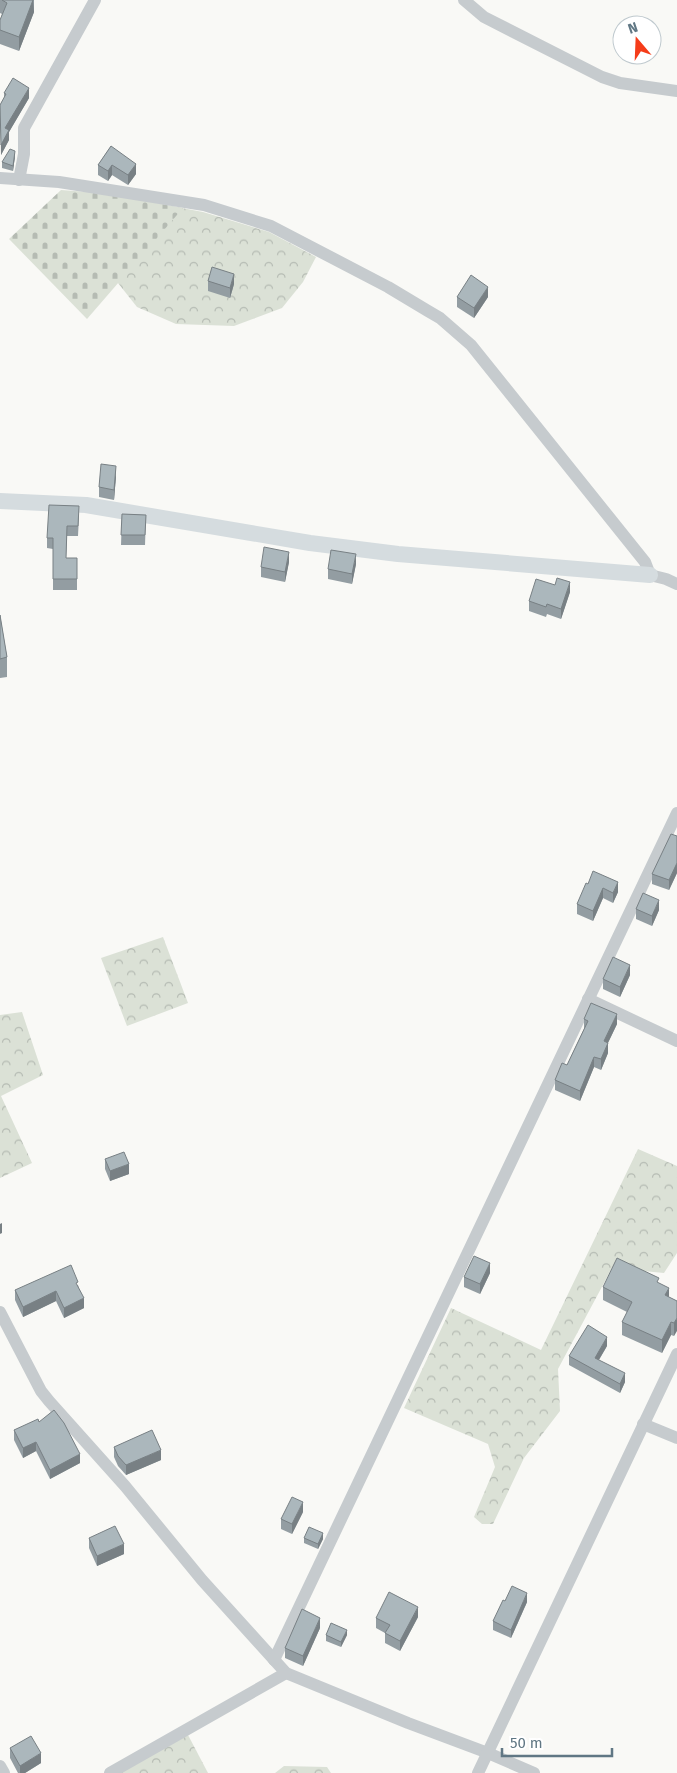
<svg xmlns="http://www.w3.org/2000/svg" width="677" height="1773" font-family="'Fira Sans',sans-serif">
  <defs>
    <pattern id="forest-crowns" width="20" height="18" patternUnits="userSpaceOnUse" patternTransform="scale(1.25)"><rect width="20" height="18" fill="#dbe1d6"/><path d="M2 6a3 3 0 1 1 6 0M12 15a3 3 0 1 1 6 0" fill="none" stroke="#b5bbb3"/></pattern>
    <pattern id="cemetery-stones" width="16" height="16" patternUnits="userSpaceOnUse" patternTransform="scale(1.25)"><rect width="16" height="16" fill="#dbe1d6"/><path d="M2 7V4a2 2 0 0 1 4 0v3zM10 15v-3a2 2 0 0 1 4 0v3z" fill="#b5bbb3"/></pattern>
  </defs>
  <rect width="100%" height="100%" fill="#f9f9f6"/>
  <g fill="url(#forest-crowns)">
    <polygon points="145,201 203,212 269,232 316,257 303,282 282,308 234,326 176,324 137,307 114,278"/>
    <polygon points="163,937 188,1003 127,1026 101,958"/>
    <polygon points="22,1012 43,1075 1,1096 32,1163 0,1178 0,1015"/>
    <polygon points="638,1149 677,1166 677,1253 664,1273 612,1268 558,1369 560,1411 524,1458 493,1524 482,1524 474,1517 495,1467 488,1444 404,1408 451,1308 541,1350"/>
    <polygon points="188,1735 208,1773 119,1773"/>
    <polygon points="284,1766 327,1767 331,1773 275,1773"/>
  </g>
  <polygon fill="url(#cemetery-stones)" points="61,190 101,193 183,208 87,319 9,239"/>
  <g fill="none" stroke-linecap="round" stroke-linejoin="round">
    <g stroke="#c6cbce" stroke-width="12">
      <polyline points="464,0 484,17 602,77 620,83 677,91"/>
      <polyline points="0,178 59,182 204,205 271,226 388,287 428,311 440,318 471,345 645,562 650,575 666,579 677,584"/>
      <polyline points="19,180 24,154 24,128 95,0"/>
      <polyline points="588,999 677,1041"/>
      <polyline points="0,1312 41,1391 49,1401 125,1486 202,1580 286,1673 408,1723 488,1753 534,1773"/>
      <polyline points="643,1424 677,1438"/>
      <polyline points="274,1660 677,813"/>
      <polyline points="0,1766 4,1773"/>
      <polyline points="110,1773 286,1673"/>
      <polyline points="478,1773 677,1354"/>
    </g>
    <polyline stroke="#d5dcdf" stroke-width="16" points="0,501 86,505 310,543 398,554 650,575"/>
  </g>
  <g fill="#939da2">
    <polygon points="0,0 34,0 34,12 19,51 0,44 0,20 2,14 0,13"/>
    <polygon points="4,93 29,98 9,132 9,140 1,155 0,105 4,98"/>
    <polygon points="111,146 136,174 128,185 112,175 108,181 98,175 98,165"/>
    <polygon points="15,156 13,171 2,168 2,162"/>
    <polygon points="208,281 234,284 230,298 208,291"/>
    <polygon points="457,297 488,297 474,318 457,307"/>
    <polygon points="116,476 114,500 99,497 99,487"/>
    <polygon points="122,514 146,515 145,545 121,545"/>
    <polygon points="79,516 78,536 67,536 66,558 77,558 77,590 53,590 53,549 47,548 47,538"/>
    <polygon points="289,562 285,582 261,577 261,567"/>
    <polygon points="356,564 352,584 328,579 328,569"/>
    <polygon points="570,592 561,619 547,614 546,617 529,611 529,601"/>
    <polygon points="0,615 7,657 7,677 0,678"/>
    <polygon points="677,836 677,873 669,890 652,884 652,874"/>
    <polygon points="588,884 618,892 613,903 603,898 593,921 577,914 577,904"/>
    <polygon points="636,909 659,910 652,926 636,919"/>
    <polygon points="630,975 620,997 603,989 603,979"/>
    <polygon points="584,1019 617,1024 608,1043 608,1053 601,1070 594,1067 580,1101 555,1090 555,1080 567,1065 584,1029"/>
    <polygon points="105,1159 129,1174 110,1181 105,1169"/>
    <polygon points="490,1273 480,1294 464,1287 464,1277"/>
    <polygon points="659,1283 669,1297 677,1301 674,1336 671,1335 662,1353 622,1335 622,1322 627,1312 603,1300 603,1287"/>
    <polygon points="78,1285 84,1308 64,1318 56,1301 23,1317 15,1300 15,1290"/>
    <polygon points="607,1346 599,1360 625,1382 620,1393 569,1365 569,1356"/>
    <polygon points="39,1422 80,1463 50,1479 36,1451 23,1458 14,1440 14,1430"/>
    <polygon points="114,1447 161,1460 126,1475 118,1466 114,1457"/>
    <polygon points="303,1512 292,1534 281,1529 281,1519"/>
    <polygon points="89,1538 124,1554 97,1566 89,1548"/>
    <polygon points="304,1538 323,1539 318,1549 304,1543"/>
    <polygon points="505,1601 527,1602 511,1638 493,1630 493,1621"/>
    <polygon points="418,1617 400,1651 385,1643 385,1633 376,1628 376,1618"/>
    <polygon points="320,1628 303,1666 285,1658 285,1648"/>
    <polygon points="326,1635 347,1635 341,1647 326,1641"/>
    <polygon points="10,1748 41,1763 25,1773 18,1773 10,1758"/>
  </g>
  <g fill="#788084">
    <polygon points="33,0 34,12 19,51 19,37"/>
    <polygon points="29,88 29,98 9,132 9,140 1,155 1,145 5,128"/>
    <polygon points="15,151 15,156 13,171 13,166"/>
    <polygon points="136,164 136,174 128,185 128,175"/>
    <polygon points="112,165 112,175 108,181 108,171"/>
    <polygon points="234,274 234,284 230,298 230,288"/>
    <polygon points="488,287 488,297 474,318 474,308"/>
    <polygon points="116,466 116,476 114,500 114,490"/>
    <polygon points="289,552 289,562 285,582 285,572"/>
    <polygon points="356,554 356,564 352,584 352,574"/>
    <polygon points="570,582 570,592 561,619 561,609"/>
    <polygon points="677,863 677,873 669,890 669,880"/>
    <polygon points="618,882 618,892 613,903 613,893"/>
    <polygon points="603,888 603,898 593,921 593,911"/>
    <polygon points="659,900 659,910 652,926 652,916"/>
    <polygon points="630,965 630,975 620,997 620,987"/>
    <polygon points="617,1014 617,1024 604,1051 604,1041"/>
    <polygon points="608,1043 608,1053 601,1070 601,1059"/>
    <polygon points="594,1057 594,1067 580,1101 580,1091"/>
    <polygon points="129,1164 129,1174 110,1181 110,1171"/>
    <polygon points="2,1223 2,1233 0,1234 0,1224"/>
    <polygon points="490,1263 490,1273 480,1294 480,1284"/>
    <polygon points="669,1288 669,1301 665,1295"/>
    <polygon points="56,1291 56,1301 23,1317 23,1307"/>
    <polygon points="84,1298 84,1308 64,1318 64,1308"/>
    <polygon points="677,1318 677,1331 674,1336 674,1323"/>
    <polygon points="671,1322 671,1335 662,1353 662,1340"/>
    <polygon points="607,1337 607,1346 595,1366 595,1358"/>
    <polygon points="625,1373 625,1382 620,1393 620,1384"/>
    <polygon points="36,1442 36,1451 23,1458 23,1448"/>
    <polygon points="161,1450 161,1460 126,1475 126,1465"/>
    <polygon points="80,1454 80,1463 50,1479 50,1470"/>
    <polygon points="303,1502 303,1512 292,1534 292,1524"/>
    <polygon points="323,1533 323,1539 318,1549 318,1544"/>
    <polygon points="124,1544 124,1554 97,1566 97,1556"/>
    <polygon points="527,1593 527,1602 511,1638 511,1630"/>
    <polygon points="418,1607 418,1617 400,1651 400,1641"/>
    <polygon points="320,1618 320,1628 303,1666 303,1656"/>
    <polygon points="347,1630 347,1635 341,1647 341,1642"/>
    <polygon points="41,1753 41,1763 25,1773 20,1773 20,1766"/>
  </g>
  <g fill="#abb7bc" stroke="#788084">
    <polygon points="2,0 33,0 19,37 0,30 0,20 7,3"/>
    <polygon points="13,78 29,88 5,128 9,130 1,145 0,105 6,94 4,93"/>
    <polygon points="111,146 136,164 128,175 112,165 108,171 98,165"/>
    <polygon points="10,149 15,151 13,166 2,162"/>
    <polygon points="212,267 234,274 230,288 208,281"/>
    <polygon points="471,275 488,287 474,308 457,297"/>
    <polygon points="101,464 116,466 114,490 99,487"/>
    <polygon points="49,505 79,506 78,526 67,526 66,558 77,558 77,579 53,579 53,538 47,538"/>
    <polygon points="122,514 146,515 145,535 121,535"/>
    <polygon points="264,547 289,552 285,572 261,567"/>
    <polygon points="331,550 356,554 352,574 328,569"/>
    <polygon points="557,578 570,582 561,609 547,604 546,607 529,601 536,579 555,585"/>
    <polygon points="0,615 7,657 0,659"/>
    <polygon points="671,834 677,836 677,863 669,880 652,874"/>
    <polygon points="593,871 618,882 613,893 603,888 593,911 577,904 586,883 588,884"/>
    <polygon points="643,893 659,900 652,916 636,909"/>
    <polygon points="613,957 630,965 620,987 603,979"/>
    <polygon points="591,1003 617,1014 604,1041 608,1043 601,1059 594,1057 580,1091 555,1080 562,1063 567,1065 588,1021 584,1019"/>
    <polygon points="124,1152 129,1164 110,1171 105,1159"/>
    <polygon points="474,1256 490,1263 480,1284 464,1277"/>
    <polygon points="617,1258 659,1278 657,1282 669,1288 665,1295 677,1301 677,1318 674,1323 671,1322 662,1340 622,1322 632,1302 603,1287"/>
    <polygon points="71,1265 78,1282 76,1283 84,1298 64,1308 56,1291 23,1307 15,1290"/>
    <polygon points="588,1325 607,1337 595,1358 625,1373 620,1384 569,1356"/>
    <polygon points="54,1410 64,1423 80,1454 50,1470 36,1442 23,1448 14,1430 38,1419 39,1422"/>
    <polygon points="152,1430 161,1450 126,1465 118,1456 114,1447"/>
    <polygon points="292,1497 303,1502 292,1524 281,1519"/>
    <polygon points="115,1526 124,1544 97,1556 89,1538"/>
    <polygon points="309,1527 323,1533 318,1544 304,1538"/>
    <polygon points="512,1586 527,1593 511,1630 493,1621 503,1600 505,1601"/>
    <polygon points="389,1592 418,1607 400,1641 385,1633 390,1625 376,1618"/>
    <polygon points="302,1609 320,1618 303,1656 285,1648"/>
    <polygon points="331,1623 347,1630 341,1642 326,1635"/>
    <polygon points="31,1736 41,1753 20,1766 10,1748"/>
  </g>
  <g transform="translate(637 40) rotate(341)"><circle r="24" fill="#ffffff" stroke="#bfc9ce"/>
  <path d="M0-4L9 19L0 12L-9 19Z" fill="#f53c19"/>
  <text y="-8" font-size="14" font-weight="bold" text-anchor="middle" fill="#607784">N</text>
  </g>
  <path d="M502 1748v8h110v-8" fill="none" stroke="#607784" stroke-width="2.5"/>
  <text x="510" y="1748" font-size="15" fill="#607784" stroke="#ffffff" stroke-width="4" paint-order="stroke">50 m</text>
</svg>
